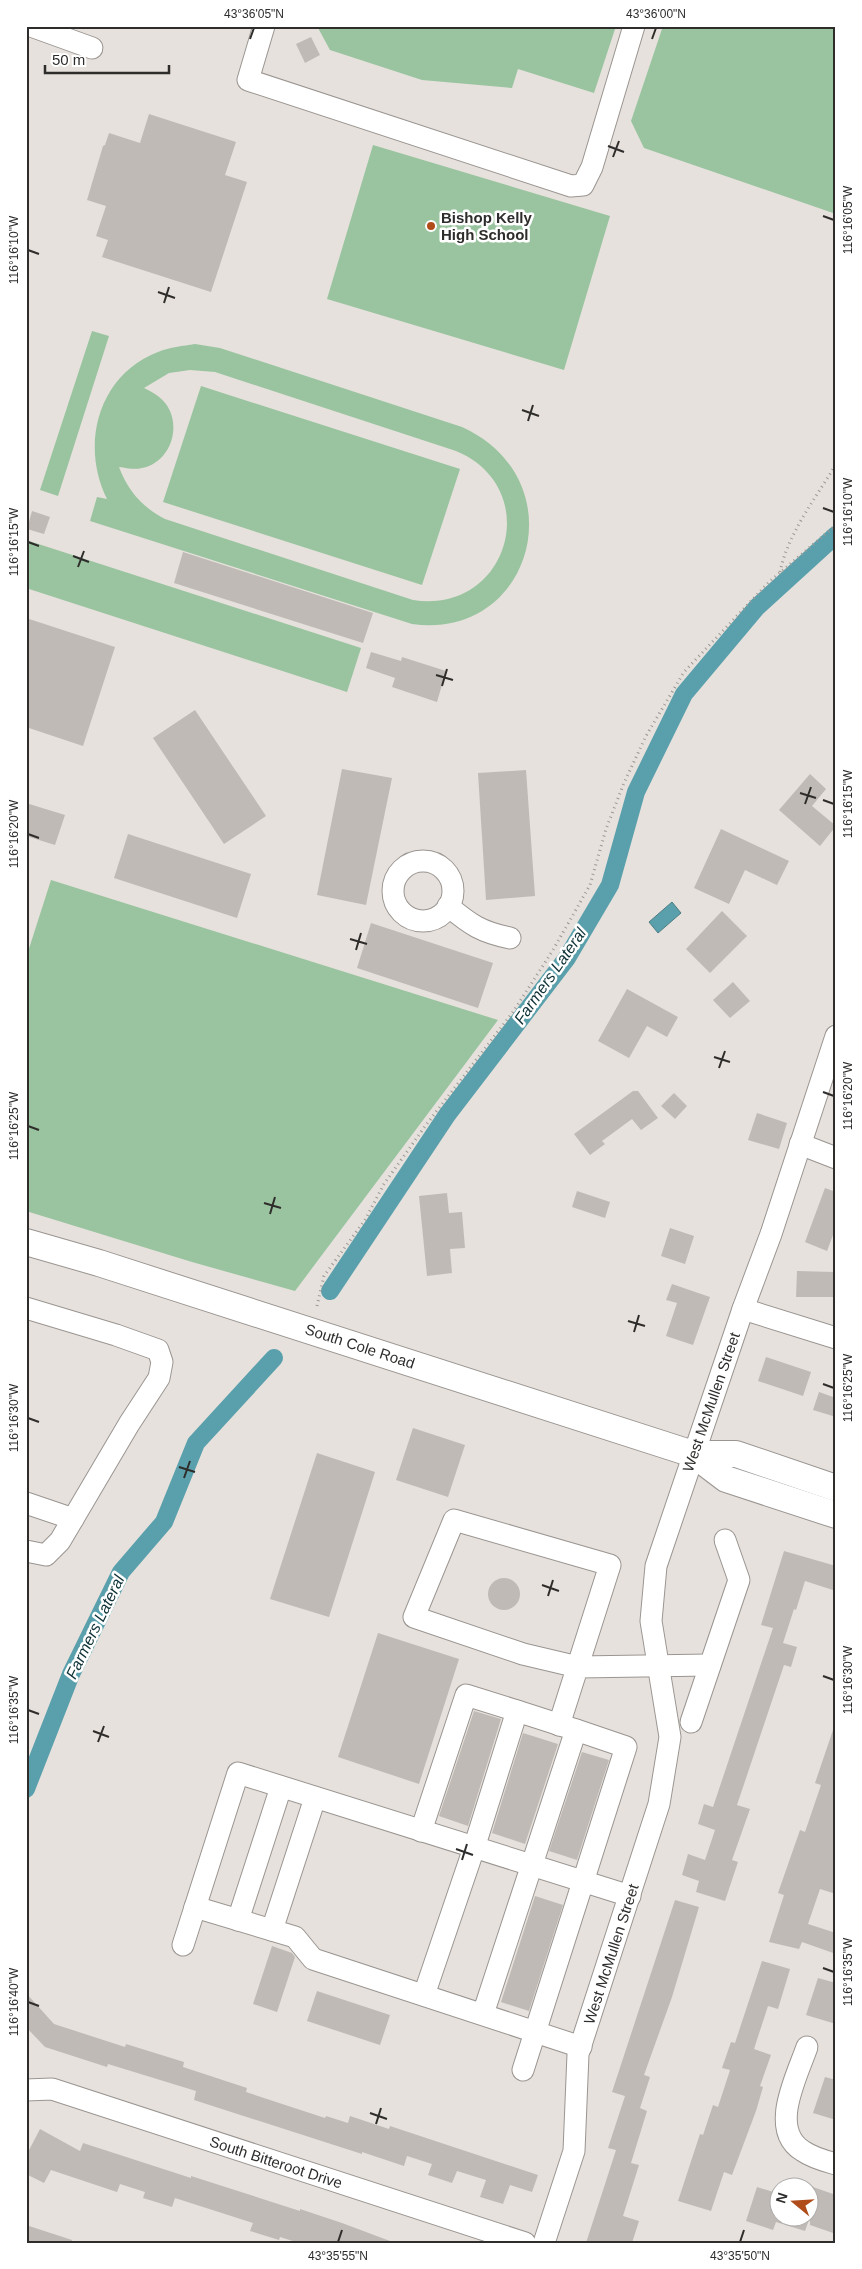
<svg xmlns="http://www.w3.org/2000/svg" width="862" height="2269" font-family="Helvetica,sans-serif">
  <rect width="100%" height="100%" fill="#e6e1dc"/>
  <g fill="#99c49f" fill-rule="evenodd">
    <polygon points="317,26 616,26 594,93 518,69 512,88 422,80 330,50"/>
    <polygon points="663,26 836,26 836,214 644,148 631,121"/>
    <polygon points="373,145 610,216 564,370 327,299"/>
    <polygon points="92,331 109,336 58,496 40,490"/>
    <path d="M195 344 220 348 462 427C578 480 532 641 412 624L90 521 97 497 107 499C80 445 98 375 158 352 170 347 183 346 195 344ZM190 370 215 372 456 451C545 488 509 615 413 600L165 519C142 507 128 491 119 467 127 468 134 470 142 468 171 462 182 426 166 404 160 396 152 392 144 388L169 373Z"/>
    <polygon points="201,386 460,469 422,585 163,502"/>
    <polygon points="26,540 361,648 347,692 26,588"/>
    <polygon points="51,880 498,1020 295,1291 192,1262 26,1211 26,958"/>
  </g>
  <polygon fill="#5aa0ac" stroke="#4d7e85" points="672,902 681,913 658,933 649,922"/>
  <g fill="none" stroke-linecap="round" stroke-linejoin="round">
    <g stroke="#5aa0ac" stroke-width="18">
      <polyline points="330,1291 447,1115 567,958 610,885 636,792 684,694 757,607 836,535"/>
      <polyline points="26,1789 71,1674 121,1572 164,1522 196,1443 274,1358"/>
    </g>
  </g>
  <g fill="#bfbab5">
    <polygon points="311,37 320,55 305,63 296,44"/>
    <polygon points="149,114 236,142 225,175 247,182 211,292 102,257 108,240 96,236 106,206 87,200 103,146 105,145 109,133 140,143"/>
    <polygon points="32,511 50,517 44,534 27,529"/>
    <polygon points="183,552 373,613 363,643 174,583"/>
    <polygon points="26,618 115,647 83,746 26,727"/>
    <polygon points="371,652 401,661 402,657 446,671 437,702 392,687 395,678 366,668"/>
    <polygon points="195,710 266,816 224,844 153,738"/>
    <polygon points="342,769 392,778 366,905 317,895"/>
    <polygon points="526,770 535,896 486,900 478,773"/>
    <polygon points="810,774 826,789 812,806 836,826 820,846 779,810"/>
    <polygon points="26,803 65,815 55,845 26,836"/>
    <polygon points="721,829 789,861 777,885 745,870 729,904 694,888"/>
    <polygon points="128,834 251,874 237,918 114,878"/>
    <polygon points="722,911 747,936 710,973 686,949"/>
    <polygon points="371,923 493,963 478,1008 357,968"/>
    <polygon points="733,982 750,1001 730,1018 713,1000"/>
    <polygon points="627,989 678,1017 667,1037 647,1026 629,1058 598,1041"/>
    <polygon points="633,1091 638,1091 658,1118 641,1130 632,1119 602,1141 605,1144 590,1155 574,1134"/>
    <polygon points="674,1093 687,1106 675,1119 661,1106"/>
    <polygon points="757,1113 787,1123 779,1149 748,1140"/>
    <polygon points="825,1188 836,1192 836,1227 827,1251 805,1242"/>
    <polygon points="577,1191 610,1202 605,1218 572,1207"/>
    <polygon points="447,1193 449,1213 462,1212 465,1248 450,1249 452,1273 427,1276 419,1196"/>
    <polygon points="670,1228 694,1236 685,1264 661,1256"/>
    <polygon points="797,1271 834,1272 834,1297 796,1297"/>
    <polygon points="672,1284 710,1297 693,1345 666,1336 677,1303 666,1300"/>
    <polygon points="766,1357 811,1372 803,1396 758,1381"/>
    <polygon points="819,1392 836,1398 836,1417 813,1410"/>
    <polygon points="413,1428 465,1445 448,1497 396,1480"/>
    <polygon points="317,1453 375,1472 329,1617 270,1599"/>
    <polygon points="784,1551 836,1566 836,1591 805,1581 796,1610 794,1609 783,1643 797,1647 791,1667 784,1665 737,1805 750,1809 732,1860 738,1862 725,1901 696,1892 699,1881 682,1875 688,1854 705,1860 715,1830 698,1824 704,1804 713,1807 773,1628 761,1625"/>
    <circle cx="504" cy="1594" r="16"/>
    <polygon points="378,1633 459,1659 419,1784 338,1757"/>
    <polygon points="474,1711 501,1719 468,1826 439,1816"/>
    <polygon points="833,1730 836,1730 836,1894 820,1889 808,1924 836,1933 836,1954 802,1942 799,1949 769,1942 784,1895 778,1893 800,1830 805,1832 821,1785 815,1783"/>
    <polygon points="523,1733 558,1744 525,1844 492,1833"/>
    <polygon points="582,1752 609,1760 577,1860 549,1851"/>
    <polygon points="535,1896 563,1905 529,2011 501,2002"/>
    <polygon points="675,1900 699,1907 672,1997 644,2075 650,2077 640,2108 647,2111 631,2163 639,2165 623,2216 639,2221 632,2243 586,2243 616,2150 608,2148 625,2096 612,2092"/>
    <polygon points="272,1946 292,1953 295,1957 277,2012 253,2004"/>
    <polygon points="762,1961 790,1969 778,2009 768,2006 754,2049 771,2055 760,2086 763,2087 756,2111 732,2175 724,2172 711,2211 678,2201 700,2134 703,2135 713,2105 718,2107 730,2070 722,2068 731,2042 735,2043"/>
    <polygon points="818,1978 836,1983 836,2024 806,2015"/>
    <polygon points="317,1991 390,2015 380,2045 307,2021"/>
    <polygon points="26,1993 54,2024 125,2047 126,2044 184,2062 183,2067 247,2088 246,2092 325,2118 326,2116 348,2123 350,2116 389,2129 390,2126 538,2175 532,2192 510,2185 503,2204 480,2197 486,2180 457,2171 452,2183 428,2175 432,2164 407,2156 404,2166 362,2152 362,2154 194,2100 196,2091 108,2064 107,2067 45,2047 26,2027"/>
    <polygon points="825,2077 836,2080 836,2120 813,2113"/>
    <polygon points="40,2129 80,2151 83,2143 191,2178 191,2176 300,2211 300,2209 342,2223 390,2241 390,2243 299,2243 280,2237 279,2240 250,2231 253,2223 175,2198 172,2207 143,2198 145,2192 120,2184 117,2192 51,2170 44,2183 26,2174 26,2156"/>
    <polygon points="810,2186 836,2195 836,2234 810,2225 810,2217 805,2231 776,2222 773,2230 746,2221 757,2187 780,2194 780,2216 810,2216"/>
    <polygon points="26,2225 72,2240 72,2243 26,2243"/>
  </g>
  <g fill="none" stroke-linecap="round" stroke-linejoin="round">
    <defs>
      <g id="minor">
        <polyline points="31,26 92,48"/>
        <polyline points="264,26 248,80 571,186 583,185 592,167 634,26"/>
        <circle cx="423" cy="891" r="30"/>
        <path d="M448 906C471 925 481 932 510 938"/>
        <polyline points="800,1144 836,1158"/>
        <polyline points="26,1308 116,1335 158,1350 162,1362 159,1378 129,1424 60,1541 46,1555 26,1551"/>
        <polyline points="743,1309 836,1338"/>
        <polyline points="26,1503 73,1519"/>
        <polyline points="691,1722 739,1580 725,1540"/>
        <polyline points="559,1725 610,1565 454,1520 414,1617 523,1654 578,1667 710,1665"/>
        <polyline points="421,1831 466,1695 517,1711"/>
        <polyline points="195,1907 295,1937 313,1959 581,2047"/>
        <polyline points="238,1920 281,1787"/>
        <polyline points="272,1930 315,1798"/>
        <polyline points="183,1945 238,1773 630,1896"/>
        <polyline points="424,1995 474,1848 517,1711 576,1730 483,2014"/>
        <path d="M807 2047C797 2076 768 2130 803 2151 813 2158 825 2161 836 2164"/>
        <polyline points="523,2070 626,1747 576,1730"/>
        <polyline points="26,2090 52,2089 525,2243"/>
        <polyline points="544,2243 574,2151 578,2054 659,1804 670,1737 651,1621 656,1566 743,1309 771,1234 836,1036"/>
      </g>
      <g id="major">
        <polyline points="26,1242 99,1263 693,1454 736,1454 836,1488"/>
        <polyline points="693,1454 726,1479 836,1515"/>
      </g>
    </defs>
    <use href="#minor" stroke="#9a9591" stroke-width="23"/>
    <use href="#major" stroke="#9a9591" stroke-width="28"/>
    <g stroke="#9b9894" stroke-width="3" stroke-dasharray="1 4" stroke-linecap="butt">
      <path d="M780 572C788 533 816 498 836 464"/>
      <polyline points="317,1306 324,1276 365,1220 384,1184 426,1125 513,1012 553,950 590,885 606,829 624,783 646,736 684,672 769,582 836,525"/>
    </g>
    <use href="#minor" stroke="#fff" stroke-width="21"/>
    <use href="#major" stroke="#fff" stroke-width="26"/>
  </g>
  <path fill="none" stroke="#2f2d2b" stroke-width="2" d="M250 39 254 28M652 39 656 28M608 146 624 152M613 157 619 141M823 216 834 220M28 250 39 254M158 292 175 298M164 303 169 287M522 410 539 416M528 421 533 405M823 508 834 512M28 542 39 546M73 556 89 562M78 567 84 551M436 675 453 680M442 686 447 669M800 793 816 798M823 800 834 804M805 804 811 787M28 834 39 838M350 939 367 944M356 950 361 933M714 1057 730 1062M719 1068 725 1051M823 1092 834 1096M28 1126 39 1130M264 1203 281 1208M270 1214 275 1197M628 1321 645 1326M634 1332 639 1315M823 1384 834 1388M28 1418 39 1422M179 1467 195 1472M184 1478 190 1461M542 1585 559 1591M548 1596 553 1580M823 1676 834 1680M28 1710 39 1714M93 1731 109 1737M98 1742 104 1726M456 1849 473 1855M462 1860 467 1844M823 1968 834 1972M28 2002 39 2006M370 2113 387 2119M376 2124 381 2108M338 2242 342 2230M740 2242 744 2230"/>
  <circle fill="#b04c1a" stroke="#fff" stroke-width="2" cx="431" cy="226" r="5"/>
  <g text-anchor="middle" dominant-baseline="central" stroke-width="5" stroke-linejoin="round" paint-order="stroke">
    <g font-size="15" font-weight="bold" fill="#2f2d2b" stroke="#fff" text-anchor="start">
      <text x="441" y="217">Bishop Kelly<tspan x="441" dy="17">High School</tspan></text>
    </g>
    <g font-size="15" fill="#2f2d2b" stroke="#fff">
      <text transform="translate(360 1346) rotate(18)">South Cole Road</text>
      <text transform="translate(711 1402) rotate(-71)">West McMullen Street</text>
      <text transform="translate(611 1954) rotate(-72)">West McMullen Street</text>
      <text transform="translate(276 2162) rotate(18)">South Bitteroot Drive</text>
    </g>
    <g font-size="16" font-style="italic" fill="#0d3136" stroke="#fff">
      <text transform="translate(550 976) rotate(-55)">Farmers Lateral</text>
      <text transform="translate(95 1627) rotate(-64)">Farmers Lateral</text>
    </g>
  </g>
  <rect width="862" height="2269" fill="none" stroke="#ffffff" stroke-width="55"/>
  <g transform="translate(794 2202) rotate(288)"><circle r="24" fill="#ffffff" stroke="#acabaa"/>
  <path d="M0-4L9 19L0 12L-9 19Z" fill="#b04c1a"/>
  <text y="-8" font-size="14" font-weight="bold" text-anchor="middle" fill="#2f2d2b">N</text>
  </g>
  <path d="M45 65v8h124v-8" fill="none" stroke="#2f2d2b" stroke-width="2.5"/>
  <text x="52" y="65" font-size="15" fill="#2f2d2b" stroke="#ffffff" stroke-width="4" paint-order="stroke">50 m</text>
  <rect x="28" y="28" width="806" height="2214" fill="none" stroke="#2f2d2b" stroke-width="2"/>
  <g font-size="12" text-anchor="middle" fill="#2f2d2b">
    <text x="254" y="18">43°36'05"N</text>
    <text x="656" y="18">43°36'00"N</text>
    <text transform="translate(848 220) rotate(-90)" y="4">116°16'05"W</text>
    <text transform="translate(14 250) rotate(-90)" y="4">116°16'10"W</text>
    <text transform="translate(848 512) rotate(-90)" y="4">116°16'10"W</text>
    <text transform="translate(14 542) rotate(-90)" y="4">116°16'15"W</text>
    <text transform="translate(848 804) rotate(-90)" y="4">116°16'15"W</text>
    <text transform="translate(14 834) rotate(-90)" y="4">116°16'20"W</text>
    <text transform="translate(848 1096) rotate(-90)" y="4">116°16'20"W</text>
    <text transform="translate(14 1126) rotate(-90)" y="4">116°16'25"W</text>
    <text transform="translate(848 1388) rotate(-90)" y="4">116°16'25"W</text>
    <text transform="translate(14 1418) rotate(-90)" y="4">116°16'30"W</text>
    <text transform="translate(848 1680) rotate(-90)" y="4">116°16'30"W</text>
    <text transform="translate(14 1710) rotate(-90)" y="4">116°16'35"W</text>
    <text transform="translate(848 1972) rotate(-90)" y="4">116°16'35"W</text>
    <text transform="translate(14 2002) rotate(-90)" y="4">116°16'40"W</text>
    <text x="338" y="2260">43°35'55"N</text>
    <text x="740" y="2260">43°35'50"N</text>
  </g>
</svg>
